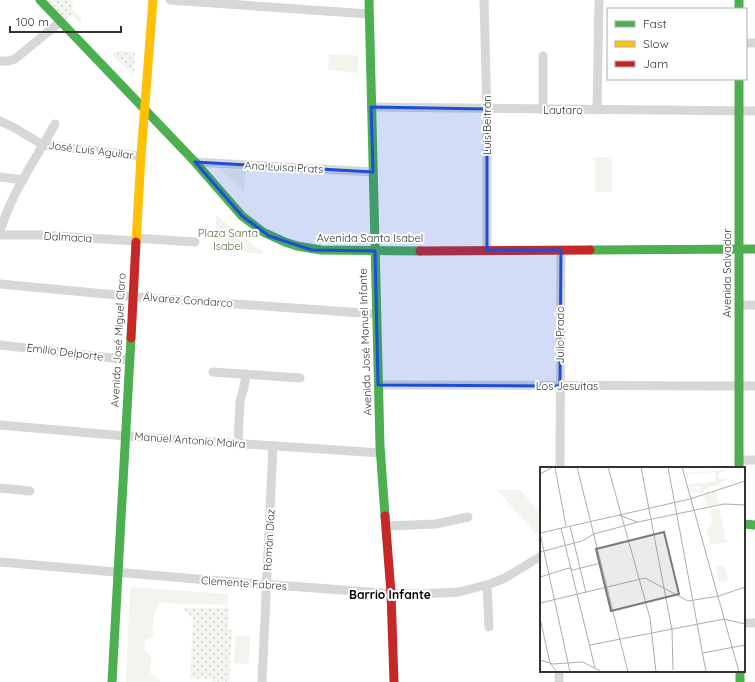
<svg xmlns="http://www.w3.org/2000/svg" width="755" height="682" font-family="Quicksand,sans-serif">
  <defs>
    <pattern id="grass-dots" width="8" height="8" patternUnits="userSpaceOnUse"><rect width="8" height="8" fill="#f1f5ed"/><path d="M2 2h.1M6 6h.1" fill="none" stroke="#cfd2cc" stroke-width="1.8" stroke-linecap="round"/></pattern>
  </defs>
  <rect width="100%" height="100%" fill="#fff"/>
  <g fill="url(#grass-dots)">
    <polygon points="49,0 73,0 72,9 81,18 81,24 72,14 65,20 48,1"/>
    <polygon points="118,51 135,52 134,76 113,56 114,53"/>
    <polygon points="183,608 229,608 228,630 232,630 229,682 212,682 212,679 190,678 193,619"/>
  </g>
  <g fill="#f1f5ed">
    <polygon points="329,54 359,56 357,73 328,70"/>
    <rect x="595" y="157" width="17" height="35"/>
    <polygon points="220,169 245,171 244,193"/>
    <polygon points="216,215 265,254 215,250"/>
    <polygon points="497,490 520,490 541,513 541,554 537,535"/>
    <path d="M132 587 228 594V605L162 603C151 609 154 624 153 635L145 641C144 649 144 652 151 656L150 673 160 680V682H126L130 589Z"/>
    <polygon points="235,636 250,636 249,664 234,663"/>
  </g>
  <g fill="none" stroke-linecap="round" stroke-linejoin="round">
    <g stroke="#d7d7d7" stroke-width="9">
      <polyline points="170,0 369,14"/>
      <polyline points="484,0 487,117 487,250"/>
      <polyline points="746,43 755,43"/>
      <polyline points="543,56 543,110"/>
      <polyline points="0,61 8,61 15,59 60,22"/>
      <polyline points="371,107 755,111"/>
      <polyline points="597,110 599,0"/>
      <polyline points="0,121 13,127 43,145 141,156"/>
      <polyline points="195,162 373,172"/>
      <polyline points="0,177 23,180"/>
      <path d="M0 232C11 193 36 159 55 124"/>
      <polyline points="0,235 40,235 136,241"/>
      <polyline points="136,238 195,242"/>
      <polyline points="0,284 137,297 377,314"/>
      <polyline points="739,305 755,305"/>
      <polyline points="0,345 129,360"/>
      <polyline points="213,372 300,378"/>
      <polyline points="378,385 755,386"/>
      <polyline points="0,425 125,436 381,453"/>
      <polyline points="238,444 240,401 244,387 246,374"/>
      <polyline points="739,460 755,460"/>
      <polyline points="560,468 561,250"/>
      <polyline points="0,488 30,491"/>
      <polyline points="387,526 436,524 468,517"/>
      <polyline points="0,562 196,579 382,593 418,594 459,592 490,584 505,578 541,556"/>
      <polyline points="487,585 489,627"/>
      <polyline points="744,623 755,623"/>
      <polyline points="262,682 273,446"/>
      <polyline points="559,682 559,671"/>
    </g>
    <g stroke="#4caf50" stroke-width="9">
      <polyline points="40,0 195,162 242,216 263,232 285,242 297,246 321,250 420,251"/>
      <polyline points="369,0 380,446 385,516"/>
      <polyline points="739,0 739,9"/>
      <polyline points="739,79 739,468"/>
      <polyline points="590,250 755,249"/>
      <polyline points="744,524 755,525"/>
      <polyline points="740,671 740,682"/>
      <polyline points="112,682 131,338"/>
    </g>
    <polyline stroke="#ffc107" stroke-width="9" points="136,242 141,156 153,0"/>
    <g stroke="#c62828" stroke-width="9">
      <polyline points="420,251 590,250"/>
      <polyline points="131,338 136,242"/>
      <polyline points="385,516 391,593 394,682"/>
    </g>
  </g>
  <path fill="#1d4ed8" fill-opacity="0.2" stroke="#1d4ed8" stroke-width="3" stroke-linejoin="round" d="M371 107 487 109V250H561L560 386 378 385 375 251 312 250 269 236 242 216 195 162 373 172Z"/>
  <g text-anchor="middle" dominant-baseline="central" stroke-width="4" stroke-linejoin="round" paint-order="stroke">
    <g font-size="11" fill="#333" stroke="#fff">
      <text x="563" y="110">Lautaro</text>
      <text transform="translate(487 125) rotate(-90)">Luis Beltrán</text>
      <text transform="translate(91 150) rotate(7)">José Luis Aguilar</text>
      <text transform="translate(284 167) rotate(3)">Ana Luisa Prats</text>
      <text transform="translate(68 237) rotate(3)">Dalmacia</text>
      <text x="370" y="238">Avenida Santa Isabel</text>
      <text transform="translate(727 273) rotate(-90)">Avenida Salvador</text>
      <text transform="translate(188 300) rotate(4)">Álvarez Condarco</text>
      <text transform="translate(560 335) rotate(-90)">Julio Prado</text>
      <text transform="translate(118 340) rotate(-87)">Avenida José Miguel Claro</text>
      <text transform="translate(365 342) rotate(-92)">Avenida José Manuel Infante</text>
      <text transform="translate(65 352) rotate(7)">Emilio Delporte</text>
      <text x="567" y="386">Los Jesuitas</text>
      <text transform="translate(190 440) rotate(4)">Manuel Antonio Maira</text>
      <text transform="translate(269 540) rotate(-87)">Román Díaz</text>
      <text transform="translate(244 583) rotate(4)">Clemente Fabres</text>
    </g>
    <g font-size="11" fill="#56703f" stroke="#fff">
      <text x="228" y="233">Plaza Santa<tspan x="228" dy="13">Isabel</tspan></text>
    </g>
    <g font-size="12" font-weight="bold" fill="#000" stroke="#fff">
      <text x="390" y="594">Barrio Infante</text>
    </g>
  </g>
  <g transform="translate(540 467)">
    <rect width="205" height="205" fill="#fff"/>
    <path d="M184 3 187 4 179 6 178 11 188 12 179 18 168 20 161 26 150 24 154 21 160 24V19L150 20 148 17 173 15 176 12 175 5 149 7 147 14 145 6Z" fill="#f1f5ed"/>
    <path d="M175 24 179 37 167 40 163 29ZM179 41 187 76 169 77 170 73 166 63 173 56 170 43ZM180 99 185 101 188 112 184 116 179 115 175 100Z" fill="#f1f5ed"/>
    <path fill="none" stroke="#adadad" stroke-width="1" d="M15 0 26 59M37 0 88 205M68 0 110 151 116 205M101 0 132 163 133 203M128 0 166 205M142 0 199 205M0 7 13 0M79 48 97 55M30 59 46 126M21 61 55 201M0 66 30 205M0 66 150 32 205 14M0 85 42 74 54 67 98 55 184 37 205 38M0 110 29 101 33 103 61 96M0 136 105 111 148 134 179 129 205 120M0 151 10 196 17 205M50 178 184 152 205 157M163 186 205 178M0 193 13 197 43 195 62 205M110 205H154"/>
    <path fill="#7a7a7a" fill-opacity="0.15" stroke="#7a7a7a" stroke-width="2" d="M124 65 139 127 71 144 56 82Z"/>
    <rect width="205" height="205" fill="none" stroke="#333" stroke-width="2"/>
  </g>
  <rect x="607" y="8" width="140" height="72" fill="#ffffff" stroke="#adadad"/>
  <rect x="615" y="21" width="20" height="6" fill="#4caf50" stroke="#adadad"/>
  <text x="643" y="28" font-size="12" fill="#333333">Fast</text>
  <rect x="615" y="41" width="20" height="6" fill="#ffc107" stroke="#adadad"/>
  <text x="643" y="48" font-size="12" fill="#333333">Slow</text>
  <rect x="615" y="61" width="20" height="6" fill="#c62828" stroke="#adadad"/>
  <text x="643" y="68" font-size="12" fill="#333333">Jam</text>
  <path d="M10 26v6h111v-6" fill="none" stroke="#333333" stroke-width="2"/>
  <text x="16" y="26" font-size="12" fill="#333333" stroke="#ffffff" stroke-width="3" paint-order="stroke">100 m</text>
</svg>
